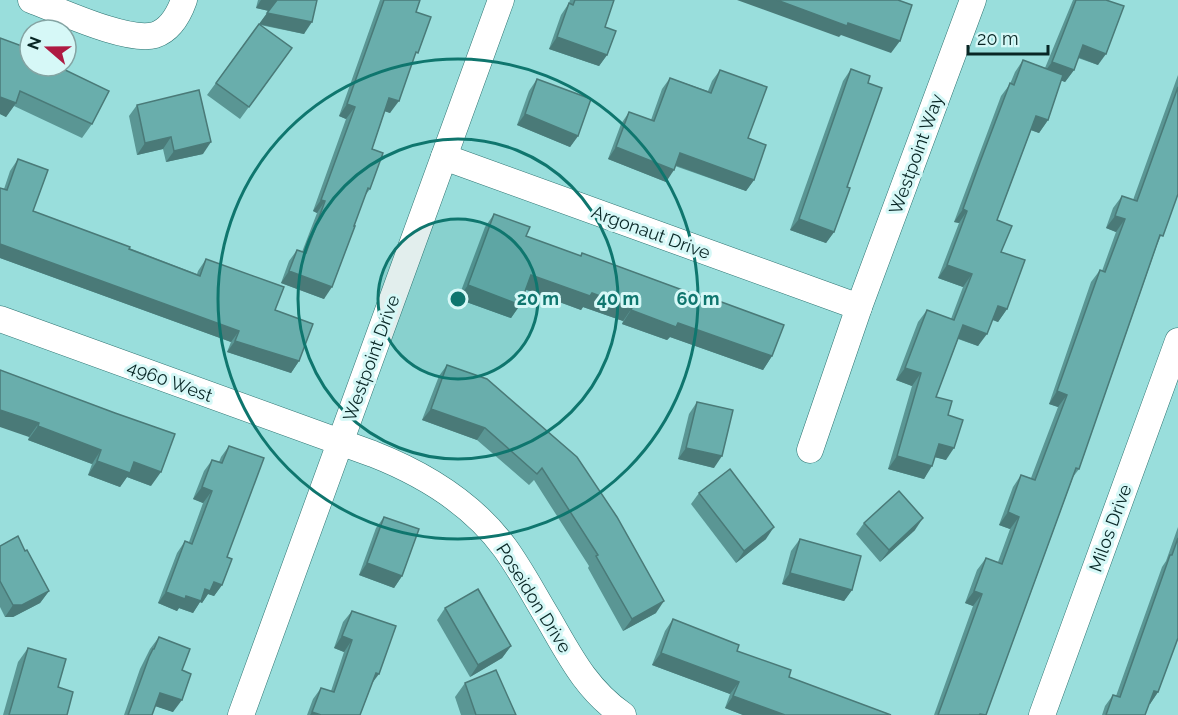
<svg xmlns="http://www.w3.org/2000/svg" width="1178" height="715" font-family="Raleway,sans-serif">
  <rect width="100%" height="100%" fill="#99dedc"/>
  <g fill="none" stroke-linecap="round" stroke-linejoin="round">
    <defs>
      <g id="minor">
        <path d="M31 0C58 10 128 43 155 35 170 30 179 14 184 0"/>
        <polyline points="444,157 859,307"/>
        <path d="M0 319 373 454C424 474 472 503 505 548 521 570 534 595 548 618 570 656 586 689 623 715"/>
        <polyline points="810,450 859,307 973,0"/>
        <polyline points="241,715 501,0"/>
        <polyline points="1042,715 1178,341"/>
      </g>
    </defs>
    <use href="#minor" stroke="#2d7371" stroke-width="27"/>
    <use href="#minor" stroke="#fff" stroke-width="26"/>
  </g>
  <g fill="#5a9694">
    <polygon points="258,0 317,0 304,34 260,25 292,48 240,119 207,95 269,11 256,8"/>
    <polygon points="380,0 420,0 416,12 413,59 390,113 385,111 372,149 370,189 364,197 324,299 281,283 289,261 297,250 302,252 317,213 313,211 346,119 339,116"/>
    <polygon points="570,0 614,0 605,27 607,55 599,66 549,49 561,15 569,3"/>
    <polygon points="1073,0 1106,0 1098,65 1078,58 1074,70 1065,82 1061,80 1048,120 1039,133 1031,130 997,220 1007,309 998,322 992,320 978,346 958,339 936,397 948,415 946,460 935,457 924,479 888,469 912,386 896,380 918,322 927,310 951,319 963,287 938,278 959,223 954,222 1001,96 1010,84 1015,72 1023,60 1045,68"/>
    <polygon points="0,38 92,124 82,138 14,106 6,117 0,114"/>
    <polygon points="851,69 868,83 847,187 834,232 826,243 790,230 843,81"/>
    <polygon points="720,70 748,138 754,180 746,191 675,166 666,182 608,159 621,124 629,112 651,120 662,89 670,78 708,91 712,81"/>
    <polygon points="1178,75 1178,194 1157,245 1079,469 1073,477 986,715 934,715 973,606 965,603 977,570 986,558 998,562 1010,529 999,525 1013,487 1021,475 1031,478 1058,407 1049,404 1091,282 1100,270 1102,271 1116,232 1106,228 1113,208 1122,196 1133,200"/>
    <polygon points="537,79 578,136 570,147 517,125 529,91"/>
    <polygon points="137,105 203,154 166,162 163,149 137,155 129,116"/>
    <polygon points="18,159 33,211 197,274 198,271 206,259 275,310 299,361 291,373 227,352 231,342 0,258 0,188 4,189 10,171"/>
    <polygon points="494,214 526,236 580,256 582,253 715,302 716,300 772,356 763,370 670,337 667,340 622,324 623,321 583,307 581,310 526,290 520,305 511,318 458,299 485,227"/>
    <polygon points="447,365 487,379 656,613 623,631 588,568 589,566 534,480 529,485 477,440 422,420 439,376"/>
    <polygon points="0,370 151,486 127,477 120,487 88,475 92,464 28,440 29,437"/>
    <polygon points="697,402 714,468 678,459 689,414"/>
    <polygon points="229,446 227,557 222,585 214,596 208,594 202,603 200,602 193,613 179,608 177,611 158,603 177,553 185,541 189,542 203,503 193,499 204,471 212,460 219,462 221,457"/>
    <polygon points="699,493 766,539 736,563 691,504"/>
    <polygon points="384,517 402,576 394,588 359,575 376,528"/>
    <polygon points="864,523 915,530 880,562 856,534"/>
    <polygon points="1178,527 1178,638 1158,692 1150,704 1149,704 1145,715 1102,715 1105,706 1113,695 1116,696 1162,567 1166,561"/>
    <polygon points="800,539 852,590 844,601 782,584 791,551"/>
    <polygon points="0,546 25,551 49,591 40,603 13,617 5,617 0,607"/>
    <polygon points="445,608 511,646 502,658 470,677 437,620"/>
    <polygon points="352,611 372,684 360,715 307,715 313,699 321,688 331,691 344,652 334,648 343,622"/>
    <polygon points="673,619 789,677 891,715 743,715 725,708 730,694 652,665 665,631"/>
    <polygon points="159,637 182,670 173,712 155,706 152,715 124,715 140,669 150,649"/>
    <polygon points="28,648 58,687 67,715 3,715 18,662"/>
    <polygon points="465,683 516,715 461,715 455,697"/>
  </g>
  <g fill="#4a7a78">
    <polygon points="261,0 277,0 269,11 256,8"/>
    <polygon points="737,0 777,0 848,23 900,41 891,53 841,35 839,37"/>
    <polygon points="267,13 312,22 304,34 259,24"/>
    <polygon points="557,37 607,55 599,66 549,49"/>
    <polygon points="1083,45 1106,54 1098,65 1075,56"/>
    <polygon points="1052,62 1074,70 1065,82 1043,74"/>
    <polygon points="0,97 16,103 6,117 0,114"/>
    <polygon points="389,98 399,101 390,113 381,110"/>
    <polygon points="347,104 355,107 346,119 339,116"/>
    <polygon points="525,114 578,136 570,147 517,125"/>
    <polygon points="1036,116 1048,120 1039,133 1028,129"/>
    <polygon points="171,137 163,149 137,155 145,143"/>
    <polygon points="211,142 203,154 166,162 174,151"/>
    <polygon points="616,147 674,170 666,182 608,159"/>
    <polygon points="680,153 754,180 746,191 672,164"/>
    <polygon points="321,200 325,201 317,213 313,211"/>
    <polygon points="963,209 967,211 959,223 954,222"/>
    <polygon points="1115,216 1125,219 1116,232 1106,228"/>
    <polygon points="799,219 834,232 826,243 790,230"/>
    <polygon points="0,244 239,331 231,342 0,258"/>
    <polygon points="947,265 972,274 963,287 938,278"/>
    <polygon points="289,271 332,287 324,299 281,283"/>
    <polygon points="531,275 592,293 632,308 623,321 583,307 581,310 522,288"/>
    <polygon points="468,285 520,305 511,318 458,299"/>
    <polygon points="998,306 1007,309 998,322 989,318"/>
    <polygon points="631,310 678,323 772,356 763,370 670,337 667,340 622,324"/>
    <polygon points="963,325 987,334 978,346 954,337"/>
    <polygon points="235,341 299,361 291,373 227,352"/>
    <polygon points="905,368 921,373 912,386 896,380"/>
    <polygon points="1057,391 1067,395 1058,407 1049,404"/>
    <polygon points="431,409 485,428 477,440 422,420"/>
    <polygon points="0,410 39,423 29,437 0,427"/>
    <polygon points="38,426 101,450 92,464 28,440"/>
    <polygon points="939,444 954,448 946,460 930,456"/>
    <polygon points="686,448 722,456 714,468 678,459"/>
    <polygon points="897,456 932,466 924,479 888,469"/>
    <polygon points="97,461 134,462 161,472 151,486 127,477 120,487 88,475"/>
    <polygon points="202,487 212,491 203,503 193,499"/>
    <polygon points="1008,512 1019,517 1010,529 999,525"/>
    <polygon points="923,518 915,530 880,562 889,550"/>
    <polygon points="774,527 766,539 736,563 744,551"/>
    <polygon points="367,563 402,576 394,588 359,575"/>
    <polygon points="790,573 852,590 844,601 782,584"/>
    <polygon points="214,582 222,585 214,596 208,594 202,603 200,602 193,613 179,608 177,611 158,603 166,592 186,596 205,589"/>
    <polygon points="49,591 40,603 13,617 5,617 13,605"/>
    <polygon points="974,591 982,594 973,606 965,603"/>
    <polygon points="664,601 656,613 623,631 632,619"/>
    <polygon points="342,636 352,640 344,652 334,648"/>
    <polygon points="511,646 502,658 470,677 478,665"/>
    <polygon points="661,653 739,682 730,694 652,665"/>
    <polygon points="376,673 379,674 370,686"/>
    <polygon points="1154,691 1158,692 1150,704 1146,702"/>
    <polygon points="160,693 182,700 173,712 152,705"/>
    <polygon points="733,696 785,715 743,715 725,708"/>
    <polygon points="312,712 321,715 310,715"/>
  </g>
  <g fill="#69aeac" stroke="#4a7a78" stroke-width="1.5">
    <polygon points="277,0 317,0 312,22 267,13"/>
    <polygon points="384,0 420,0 416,12 431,17 418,53 416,52 399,101 389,98 372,149 383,153 370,189 368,188 354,226 355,226 332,287 289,271 297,250 306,253 325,201 321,200 355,107 347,104"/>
    <polygon points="575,0 614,0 605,27 616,31 607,55 557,37 569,3 573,5"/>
    <polygon points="777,0 898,0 912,5 900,41 848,23 847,26"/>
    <polygon points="1076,0 1106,0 1124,6 1106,54 1083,45 1074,70 1052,62"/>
    <polygon points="259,24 292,48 249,107 216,83"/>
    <polygon points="0,38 30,49 30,66 57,66 109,91 92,124 20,91 16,103 0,97"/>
    <polygon points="1023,60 1063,75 1048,120 1036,116 997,220 1012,226 1001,252 1025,260 1007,309 998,306 987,334 963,325 936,397 952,401 948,415 963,420 954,448 939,444 932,466 897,456 921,373 905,368 927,310 954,320 972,274 947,265 967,211 963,209 980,162 1010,83 1014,85"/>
    <polygon points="851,69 870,76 868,83 882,88 847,187 850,188 834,232 799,219"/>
    <polygon points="720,70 767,87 748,138 766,145 754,180 680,153 674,170 616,147 629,112 654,121 670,78 711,93"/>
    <polygon points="537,79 591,99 578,136 525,114"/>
    <polygon points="1178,87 1178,194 1163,236 1160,235 1079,469 1076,468 986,715 980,714 979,715 938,715 982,594 974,591 986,558 1002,564 1019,517 1008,512 1021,475 1035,480 1067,395 1057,391 1100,270 1105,272 1125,219 1115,216 1122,196 1137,201"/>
    <polygon points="199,90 211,142 174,151 171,137 145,143 137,105"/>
    <polygon points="18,159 48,170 33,211 130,247 129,249 200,276 206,259 284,287 275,310 313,324 299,361 235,341 239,331 0,244 0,188 7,190"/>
    <polygon points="494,214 530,227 526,236 581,256 582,253 715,302 716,300 784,325 772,356 678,323 676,327 631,310 632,308 592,293 590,296 531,275 520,305 468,285"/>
    <polygon points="447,365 487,379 577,457 617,517 664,601 632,619 596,556 598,555 542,468 537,474 485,428 431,409"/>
    <polygon points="0,370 115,413 175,434 161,472 134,462 130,473 97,461 101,450 38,426 39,423 0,410"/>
    <polygon points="697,402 733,410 722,456 686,448"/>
    <polygon points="229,446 264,458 227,557 232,559 222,585 214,582 210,591 205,589 201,601 186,596 185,599 166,592 185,541 192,544 212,491 202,487 212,460 222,463"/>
    <polygon points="730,469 774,527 744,551 699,493"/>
    <polygon points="899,491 923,518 889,550 864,523"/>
    <polygon points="384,517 419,529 402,576 367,563"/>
    <polygon points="18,536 25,551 27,550 49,591 22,605 13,605 0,581 0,546"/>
    <polygon points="1178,538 1178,638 1158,692 1154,691 1145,715 1106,715 1113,695 1120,697 1170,555 1172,555"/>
    <polygon points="800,539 861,556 852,590 790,573"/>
    <polygon points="478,589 511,646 478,665 445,608"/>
    <polygon points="352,611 396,626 379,674 376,673 360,715 321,715 312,712 321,688 334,692 352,640 342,636"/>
    <polygon points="673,619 739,645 737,651 791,670 789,677 891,715 785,715 733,696 739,682 661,653"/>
    <polygon points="159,637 190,649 182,670 191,674 182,700 160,693 152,715 128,715 149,657 153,649 154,649"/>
    <polygon points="28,648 66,659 58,687 73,692 67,715 9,715"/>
    <polygon points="496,670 516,715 476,715 465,683"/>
  </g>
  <circle cx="458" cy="299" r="80" fill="#0f766e" fill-opacity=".12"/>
  <g fill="none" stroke="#0f766e" stroke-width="3">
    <circle cx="458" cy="299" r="80"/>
    <circle cx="458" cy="299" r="160"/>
    <circle cx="458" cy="299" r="240"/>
  </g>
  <g text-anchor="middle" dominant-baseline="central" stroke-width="6" stroke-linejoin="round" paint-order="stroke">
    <g font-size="18" fill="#082625" stroke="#d6f8f7">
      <text transform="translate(916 154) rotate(-70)">Westpoint Way</text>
      <text transform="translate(651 232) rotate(20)">Argonaut Drive</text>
      <text transform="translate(371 358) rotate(-70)">Westpoint Drive</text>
      <text transform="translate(170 381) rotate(20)">4960 West</text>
      <text transform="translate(1110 528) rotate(-70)">Milos Drive</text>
      <text transform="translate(534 598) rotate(58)">Poseidon Drive</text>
    </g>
  </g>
  <circle cx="458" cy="299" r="9" fill="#0f766e" stroke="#d6f8f7" stroke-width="3"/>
  <g font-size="18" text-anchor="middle" font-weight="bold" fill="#0f766e" stroke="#d6f8f7" stroke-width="6" stroke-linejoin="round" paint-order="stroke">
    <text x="538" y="305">20 m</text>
    <text x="618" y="305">40 m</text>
    <text x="698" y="305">60 m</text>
  </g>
  <g transform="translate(48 48) rotate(290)"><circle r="28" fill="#d6f8f7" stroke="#84a4a3" stroke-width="1.5"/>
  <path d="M0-4.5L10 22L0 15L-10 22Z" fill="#ae1a42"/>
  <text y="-9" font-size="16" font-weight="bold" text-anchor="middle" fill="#082625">N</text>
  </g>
  <path d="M968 45v9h80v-9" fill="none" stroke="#082625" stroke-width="3"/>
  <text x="977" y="45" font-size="18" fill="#082625" stroke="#d6f8f7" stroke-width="4.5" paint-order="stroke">20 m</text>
</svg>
